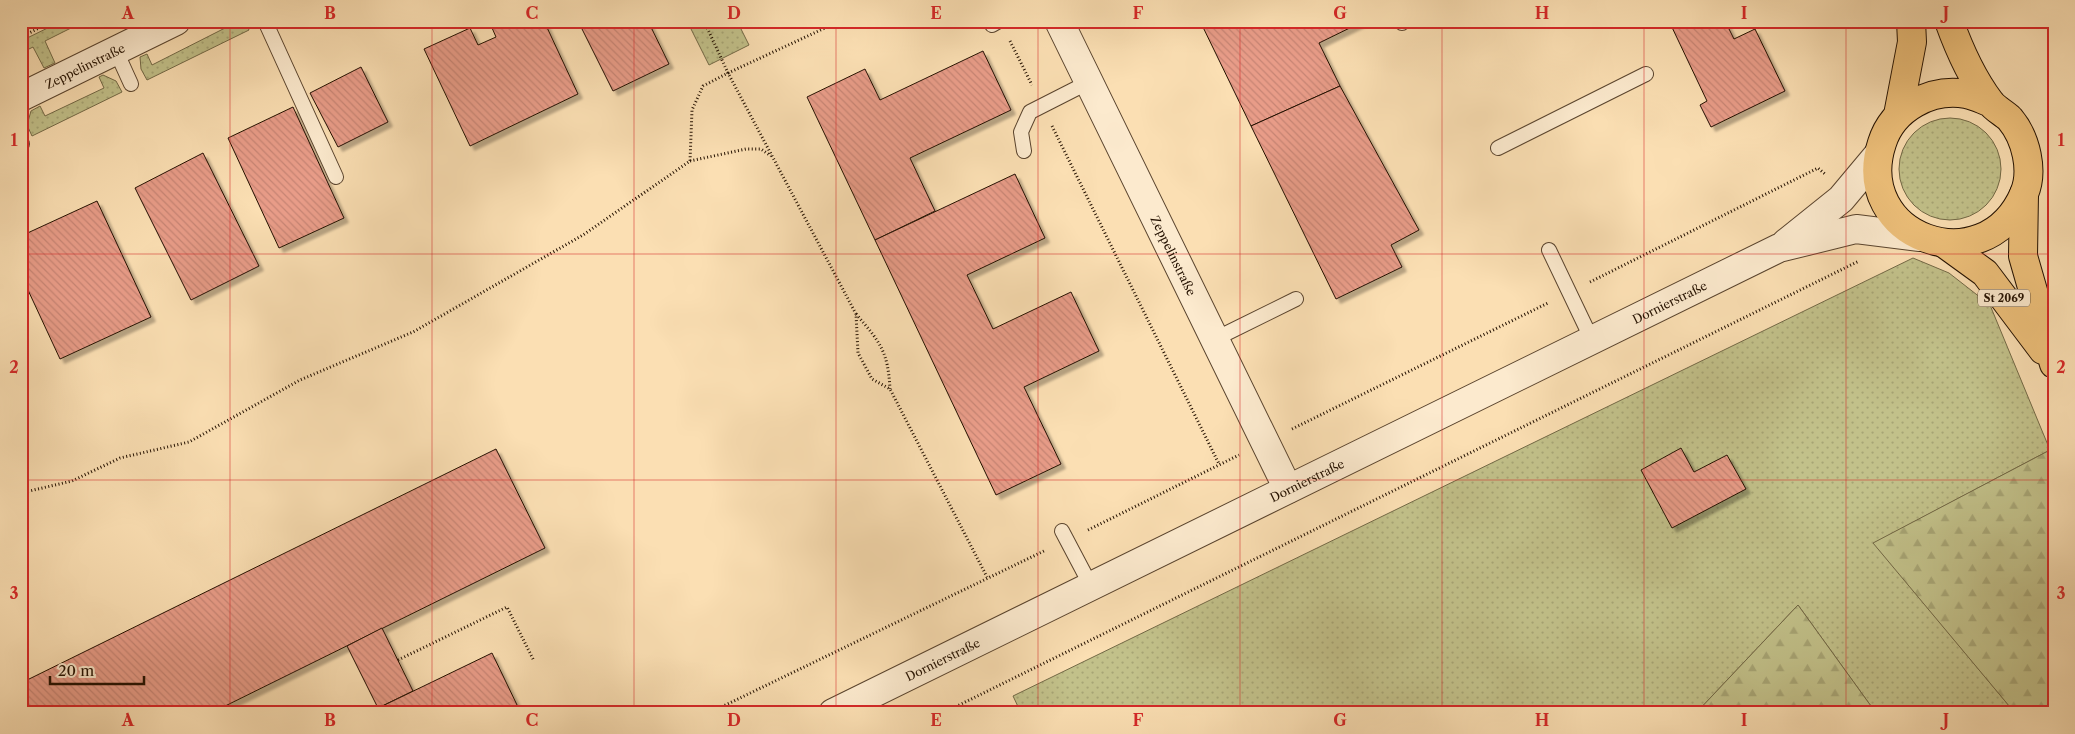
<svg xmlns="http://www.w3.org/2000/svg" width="2075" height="734" font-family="'Libre Caslon Text',serif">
  <defs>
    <pattern id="grass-dots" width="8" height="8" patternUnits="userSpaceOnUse" patternTransform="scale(1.25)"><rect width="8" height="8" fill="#c2c18a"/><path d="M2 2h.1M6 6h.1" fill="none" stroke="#a7a575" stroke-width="1.8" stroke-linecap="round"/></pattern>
    <pattern id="forest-firs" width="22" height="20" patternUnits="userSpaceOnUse" patternTransform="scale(1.25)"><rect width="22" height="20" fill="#c2c18a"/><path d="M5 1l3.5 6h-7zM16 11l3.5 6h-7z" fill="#a7a575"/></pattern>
    <pattern id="building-back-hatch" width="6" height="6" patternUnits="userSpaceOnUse" patternTransform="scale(1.25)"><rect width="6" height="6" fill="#e89c88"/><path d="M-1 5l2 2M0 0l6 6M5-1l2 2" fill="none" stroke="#c78574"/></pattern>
    <filter id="shadow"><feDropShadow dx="4.5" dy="4.5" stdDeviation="1" flood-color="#0004"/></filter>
  </defs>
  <rect width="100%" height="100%" fill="#fbdfb3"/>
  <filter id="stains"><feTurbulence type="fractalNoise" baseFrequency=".004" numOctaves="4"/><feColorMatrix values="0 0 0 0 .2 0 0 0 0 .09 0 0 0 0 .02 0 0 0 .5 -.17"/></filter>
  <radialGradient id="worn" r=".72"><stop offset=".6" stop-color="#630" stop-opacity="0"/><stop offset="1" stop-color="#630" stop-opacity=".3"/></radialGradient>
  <g fill="url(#grass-dots)" stroke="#736946">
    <polygon points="62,21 85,21 45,41 55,63 44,68 33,47 21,53 21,41"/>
    <polygon points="224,21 245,21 249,30 147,80 141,69 140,57 147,54 152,65 227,27"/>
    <polygon points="687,21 737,21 749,45 709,65"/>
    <polygon points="103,75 116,81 122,92 32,136 27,125 31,111 40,106 45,116 104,88 99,77"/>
    <circle cx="1950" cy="169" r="51"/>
    <polygon points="1913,258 1949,273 1990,305 2050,450 1874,543 2015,713 1876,713 1798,605 1696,713 1021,713 1013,696"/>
  </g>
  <g fill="url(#forest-firs)" stroke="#736946">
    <polygon points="2050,450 2054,460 2054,713 2015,713 1873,543"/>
    <polygon points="1798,605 1876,713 1696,713"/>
  </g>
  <g fill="url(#building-back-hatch)" stroke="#241101" filter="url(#shadow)">
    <polygon points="489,21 544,21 578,94 470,146 424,49 470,28 478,45 496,37"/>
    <polygon points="578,21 648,21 669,64 613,91"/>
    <polygon points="1200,21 1364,21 1319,43 1340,86 1251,126"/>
    <polygon points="1669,21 1725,21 1734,39 1755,29 1785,91 1711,127 1700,105 1707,101"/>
    <polygon points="983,51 1011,110 910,158 935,211 875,240 807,97 865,69 880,100"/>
    <polygon points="361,67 388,122 338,147 310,93"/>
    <polygon points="1340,86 1419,230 1391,245 1402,267 1336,299 1251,126"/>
    <polygon points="293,107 344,218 279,248 228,138"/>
    <polygon points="203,153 259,266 191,300 135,188"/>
    <polygon points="1015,174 1045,238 967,275 993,329 1071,292 1099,351 1024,387 1061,464 996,495 875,240"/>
    <polygon points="97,201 151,317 60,359 21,275 21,236"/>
    <polygon points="1681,448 1694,472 1727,455 1746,489 1672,528 1641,470"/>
    <polygon points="496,449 545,548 211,713 21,713 21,683"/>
    <polygon points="382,628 413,691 378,708 347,646"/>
    <polygon points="492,653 518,707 506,713 368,713"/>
  </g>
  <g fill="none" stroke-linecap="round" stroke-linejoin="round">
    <defs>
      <g id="service">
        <polyline points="265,21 336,177"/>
        <polyline points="1402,21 1402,23"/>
        <polyline points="992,25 999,21"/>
        <polyline points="116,51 131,84"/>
        <polyline points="21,143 22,144"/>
        <polyline points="1498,148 1646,74"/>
        <polyline points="1024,151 1021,132 1030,112 1089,82"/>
        <polyline points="1549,250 1592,340"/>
        <polyline points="1215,339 1296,299"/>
        <polyline points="1062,531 1091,586"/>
      </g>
      <g id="minor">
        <path id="s1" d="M1059 21 1288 489"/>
        <path id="s2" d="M21 97 176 21"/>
        <polyline points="1786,243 1841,199 1877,156"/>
        <path id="s3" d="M833 713 1779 248 1856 229 1920 237"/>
      </g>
      <g id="primary">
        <path d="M1949 21C1959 49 1972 78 1990 102 1995 109 2004 113 2010 119 2026 138 2034 171 2024 194 1984 286 1851 237 1882 143 1893 108 1931 88 1966 94 1974 95 1983 100 1991 103"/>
        <polyline points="1898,115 1912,42 1911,21"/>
        <polyline points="2024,194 2023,256 2054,364"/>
        <polyline points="1945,244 1985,273 2043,350"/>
      </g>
    </defs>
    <use href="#service" stroke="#5a442e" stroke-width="16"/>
    <use href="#minor" stroke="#5a442e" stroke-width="30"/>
    <use href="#primary" stroke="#241101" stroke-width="30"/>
    <g stroke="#241101" stroke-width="3" stroke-dasharray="1 2.5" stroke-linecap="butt">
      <polyline points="840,21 728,73 856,314 858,353 872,379 890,389 987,577"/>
      <polyline points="21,37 53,21"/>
      <polyline points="1010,41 1032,85"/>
      <polyline points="1052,126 1219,464"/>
      <polyline points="690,161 746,149 761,149 771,156"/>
      <polyline points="1590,282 1818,168 1825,174"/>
      <path d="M856 314C880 342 888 351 890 389"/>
      <polyline points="1292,429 1548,303"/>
      <polyline points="21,493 72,481 120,458 189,442 300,380 413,332 583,235 690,161 692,110 703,86 728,73 704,21"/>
      <polyline points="1088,530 1239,455"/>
      <polyline points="398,660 507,607 534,661"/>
      <polyline points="709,713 1046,550"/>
      <polyline points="943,713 1859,261"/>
    </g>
    <use href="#service" stroke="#fceace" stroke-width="14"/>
    <use href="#minor" stroke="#fceace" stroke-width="28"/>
    <use href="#primary" stroke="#eec07a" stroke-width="28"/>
  </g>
  <path fill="none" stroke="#d62828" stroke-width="1" stroke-opacity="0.55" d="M230 21V713M432 21V713M634 21V713M836 21V713M1038 21V713M1240 21V713M1442 21V713M1644 21V713M1846 21V713M21 254H2054M21 480H2054"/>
  <g text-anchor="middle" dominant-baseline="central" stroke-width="5" stroke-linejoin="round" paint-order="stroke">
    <rect fill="#fceace" stroke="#65523e" stroke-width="1" x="1978" y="289.5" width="52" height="17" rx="4"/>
    <g font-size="11" font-weight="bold" fill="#241101">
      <text x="2004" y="298">St 2069</text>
    </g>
    <g font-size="12" fill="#241101" stroke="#fceace">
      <text stroke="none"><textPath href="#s2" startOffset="71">Zeppelinstraße</textPath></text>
      <text stroke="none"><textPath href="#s1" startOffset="261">Zeppelinstraße</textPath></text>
      <text stroke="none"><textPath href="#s3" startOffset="932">Dornierstraße</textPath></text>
      <text stroke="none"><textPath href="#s3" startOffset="528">Dornierstraße</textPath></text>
      <text stroke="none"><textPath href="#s3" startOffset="122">Dornierstraße</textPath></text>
    </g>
  </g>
  <rect width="2075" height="734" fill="none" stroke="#fbdfb3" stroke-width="55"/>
  <path d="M50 676v8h94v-8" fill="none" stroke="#241101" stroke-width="2.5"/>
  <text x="58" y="676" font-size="15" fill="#241101" stroke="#fceace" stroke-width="4" paint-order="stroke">20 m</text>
  <rect x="28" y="28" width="2020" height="678" fill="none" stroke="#d62828" stroke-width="2"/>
  <g font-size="16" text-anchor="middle" font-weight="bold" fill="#d62828">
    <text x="128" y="19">A</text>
    <text x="330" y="19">B</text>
    <text x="532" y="19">C</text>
    <text x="734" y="19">D</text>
    <text x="936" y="19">E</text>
    <text x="1138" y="19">F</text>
    <text x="1340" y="19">G</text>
    <text x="1542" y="19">H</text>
    <text x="1744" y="19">I</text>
    <text x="1946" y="19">J</text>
    <text x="14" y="146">1</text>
    <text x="2061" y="146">1</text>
    <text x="14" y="373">2</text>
    <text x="2061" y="373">2</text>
    <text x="14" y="599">3</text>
    <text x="2061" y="599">3</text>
    <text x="128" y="726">A</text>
    <text x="330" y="726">B</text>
    <text x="532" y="726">C</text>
    <text x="734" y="726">D</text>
    <text x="936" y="726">E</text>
    <text x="1138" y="726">F</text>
    <text x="1340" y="726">G</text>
    <text x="1542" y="726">H</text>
    <text x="1744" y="726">I</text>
    <text x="1946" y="726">J</text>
  </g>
  <rect width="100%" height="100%" filter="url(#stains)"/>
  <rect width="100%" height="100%" fill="url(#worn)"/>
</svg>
